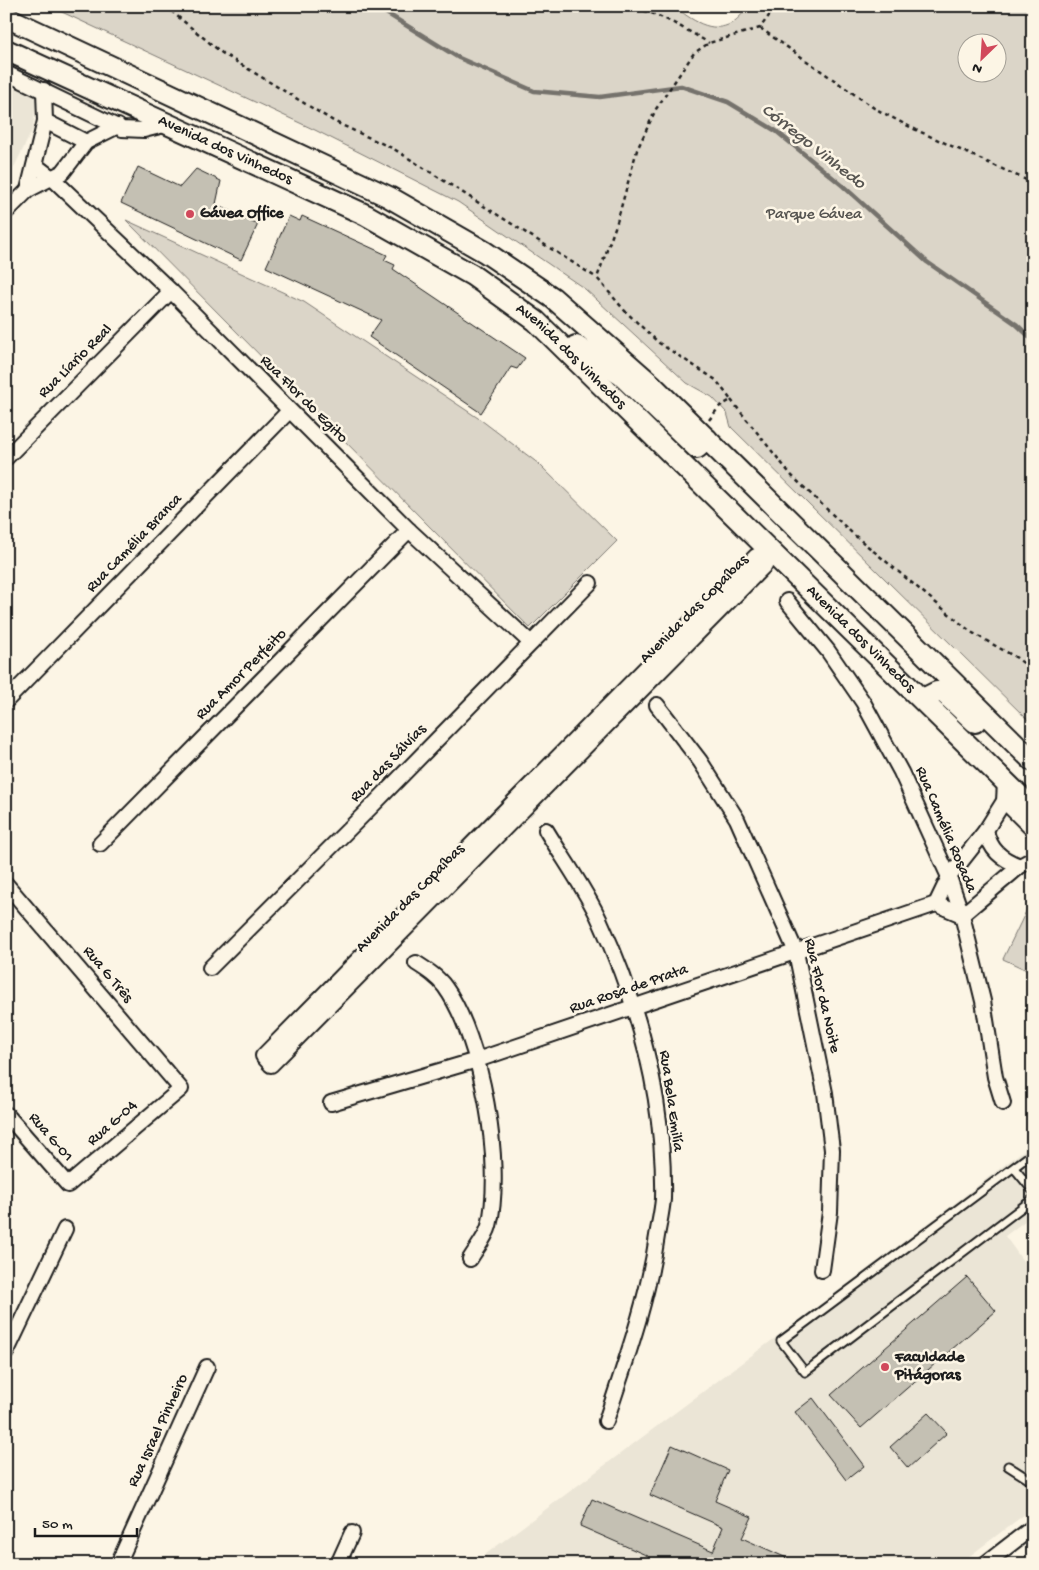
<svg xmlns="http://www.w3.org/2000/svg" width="1039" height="1570" font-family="'Gochi Hand',sans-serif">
  <rect width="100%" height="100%" fill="#fcf5e5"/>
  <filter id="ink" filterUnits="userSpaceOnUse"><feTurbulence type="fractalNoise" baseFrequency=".02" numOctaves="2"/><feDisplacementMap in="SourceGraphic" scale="10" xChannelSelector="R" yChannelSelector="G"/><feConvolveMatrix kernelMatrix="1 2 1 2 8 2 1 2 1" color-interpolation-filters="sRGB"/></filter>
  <g filter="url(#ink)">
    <g fill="#ebe5d6">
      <polygon points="6,73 37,87 33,129 6,183"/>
      <polygon points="1033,1143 1033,1215 1005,1236 1033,1275 1033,1508 959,1564 474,1563 941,1214"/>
    </g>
    <g fill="#dbd5c8" stroke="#7c7872" fill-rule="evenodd">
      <path d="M49 6H674C690 19 712 35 732 23 739 19 744 11 750 6H1033V725L731 427 727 413 712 397 687 383 585 289 458 202 315 130ZM966 42H996V72H966Z"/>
      <polygon points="126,220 304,302 481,420 539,464 617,541 530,628"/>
      <polygon points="1032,899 1033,899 1033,973 1003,959"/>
    </g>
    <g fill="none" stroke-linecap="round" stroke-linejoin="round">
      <polyline stroke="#75726c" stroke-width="4.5" points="375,6 459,58 534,91 600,97 681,86 728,102 776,131 843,186 927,262 1016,324 1033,340"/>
    </g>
    <g fill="#c4c0b3" stroke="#1c1c1c">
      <polygon points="138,167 180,187 196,169 221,181 216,204 258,224 241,260 121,203"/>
      <polygon points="289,216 300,221 302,216 387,255 384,260 395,265 393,269 525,358 517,369 511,367 481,413 369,337 381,320 266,267"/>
      <polygon points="967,1277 996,1311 861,1428 831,1395"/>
      <polygon points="813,1398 864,1466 846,1480 795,1412"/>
      <polygon points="928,1413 947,1433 908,1468 890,1447"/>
      <polygon points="672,1445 728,1470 715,1501 752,1517 742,1538 800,1564 645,1564 648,1556 580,1526 592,1499 713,1551 723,1527 650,1495"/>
    </g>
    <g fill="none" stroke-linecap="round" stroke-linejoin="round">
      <defs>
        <g id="service">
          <polyline points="1033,1153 781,1341 805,1372 1033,1199"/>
          <polyline points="1014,1168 1033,1191"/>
          <polyline points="1008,1466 1033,1482"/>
        </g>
        <g id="minor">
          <polyline points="6,73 122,129 144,130 168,124"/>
          <polyline points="45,121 86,142"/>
          <polyline points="35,165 52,178 171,291 409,530 531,643"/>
          <polyline points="28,190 45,121 44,90"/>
          <polyline points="6,212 28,190 63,172 86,142 118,126"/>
          <polyline points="6,458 171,291"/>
          <polygon points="770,551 765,565 271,1065 263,1056 756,556"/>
          <polyline points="787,601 828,651 863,702 901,772 949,877 962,915 983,1001 995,1077 1003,1103"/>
          <polyline points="6,701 289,411"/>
          <polyline points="657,705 700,761 737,819 796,952 825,1093 832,1150 830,1212 822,1270"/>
          <polyline points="1004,801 1033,830"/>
          <path d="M546 830C564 860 586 890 600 921 640 1008 665 1103 663 1199 662 1211 659 1224 657 1236 648 1300 626 1360 606 1421"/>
          <path d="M986 830C990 850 1001 859 1020 866"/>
          <polyline points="100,844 409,530"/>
          <polyline points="6,884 181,1089 68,1185 6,1114"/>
          <polyline points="936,904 949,877 986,830 1004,801 1005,782"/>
          <path d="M416 963C427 970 438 977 445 987 482 1038 504 1166 489 1226 486 1237 476 1249 470 1259"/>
          <polyline points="210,968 374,804 590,583"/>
          <polyline points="331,1103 477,1060 936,904 962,915 1020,866 1033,859"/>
          <polyline points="6,1353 65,1229"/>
          <polyline points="118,1564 207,1367"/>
          <polyline points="338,1564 352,1533"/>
          <polyline points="985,1564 1033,1527"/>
        </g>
        <g id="secondary">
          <polyline points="6,17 389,197 485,252 553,298 652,385 1033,761"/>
          <path id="s1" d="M6 50 366 215 472 275 536 321 1033 809"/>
          <polyline points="576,346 621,375 697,448 707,439"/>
          <polyline points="923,699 937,692 943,692 975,722"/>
        </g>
      </defs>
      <use href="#service" stroke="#1c1c1c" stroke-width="11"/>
      <use href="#minor" stroke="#1c1c1c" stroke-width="18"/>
      <use href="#secondary" stroke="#1c1c1c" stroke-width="24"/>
      <g stroke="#1c1c1c" stroke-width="2.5" stroke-dasharray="4 4" stroke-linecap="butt">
        <polyline points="165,6 222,53 335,122 394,149 597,278"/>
        <path d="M628 6C656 12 684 28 709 43"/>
        <polyline points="760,28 874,108 912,128 1033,183"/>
        <polyline points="731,400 792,476 853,534 971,632 1017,658 1033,671"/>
        <polyline points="709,420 720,406 731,400 716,380 659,343 625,311 597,278 617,222 637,150 656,109 694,53 709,43 760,28 776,6"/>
      </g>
      <use href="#service" stroke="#fcf5e5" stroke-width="7"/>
      <use href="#minor" stroke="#fcf5e5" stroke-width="14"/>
      <use href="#secondary" stroke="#fcf5e5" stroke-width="20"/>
    </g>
  </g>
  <g fill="#d1495b" stroke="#fcf5e5" stroke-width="2">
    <circle cx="190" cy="214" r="5"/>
    <circle cx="885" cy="1367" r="5"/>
  </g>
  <g text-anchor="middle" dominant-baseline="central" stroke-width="5" stroke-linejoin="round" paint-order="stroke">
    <g font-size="16" fill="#1c1c1c" stroke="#fcf5e5">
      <text stroke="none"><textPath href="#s1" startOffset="241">Avenida dos Vinhedos</textPath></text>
      <text stroke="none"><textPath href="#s1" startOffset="646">Avenida dos Vinhedos</textPath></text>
      <text transform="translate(76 362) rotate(-45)">Rua Líario Real</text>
      <text transform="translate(303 400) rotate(45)">Rua Flor do Egito</text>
      <text transform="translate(135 544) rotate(-46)">Rua Camélia Branca</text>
      <text transform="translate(695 610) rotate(-45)">Avenida das Copaíbas</text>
      <text stroke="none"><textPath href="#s1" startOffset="1051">Avenida dos Vinhedos</textPath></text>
      <text transform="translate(242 675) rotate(-45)">Rua Amor Perfeito</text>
      <text transform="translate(389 764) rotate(-46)">Rua das Sálvías</text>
      <text transform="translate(945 830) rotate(67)">Rua Camélia Rosada</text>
      <text transform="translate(411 899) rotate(-45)">Avenida das Copaíbas</text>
      <text transform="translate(107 975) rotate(50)">Rua G Três</text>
      <text transform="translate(629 990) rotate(-19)">Rua Rosa de Prata</text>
      <text transform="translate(821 996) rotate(77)">Rua Flor da Noite</text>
      <text transform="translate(670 1101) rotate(82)">Rua Bela Emilía</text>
      <text transform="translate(113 1124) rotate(-41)">Rua G-04</text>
      <text transform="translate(50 1138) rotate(49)">Rua G-01</text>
      <text transform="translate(159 1431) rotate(-65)">Rua Israel Pinheiro</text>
    </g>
    <g font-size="16" font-weight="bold" fill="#1c1c1c" stroke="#fcf5e5" text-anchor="start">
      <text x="200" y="214">Gávea Office</text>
      <text x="895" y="1358">Faculdade<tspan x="895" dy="18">Pitágoras</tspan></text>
    </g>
    <g font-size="16" fill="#555450" stroke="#fcf5e5">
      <text x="814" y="215">Parque Gávea</text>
    </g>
    <g font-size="18" font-style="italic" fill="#575551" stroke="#fcf5e5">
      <text transform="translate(813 147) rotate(38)">Córrego Vinhedo</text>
    </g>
  </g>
  <rect width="1039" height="1570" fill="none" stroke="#fcf5e5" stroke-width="25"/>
  <rect x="12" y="12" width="1014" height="1545" fill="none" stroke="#1c1c1c" stroke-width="2" filter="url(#ink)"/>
  <g transform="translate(982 58) rotate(205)"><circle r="24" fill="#fcf5e5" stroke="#a29e95"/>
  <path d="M0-4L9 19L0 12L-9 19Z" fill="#d1495b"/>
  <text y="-8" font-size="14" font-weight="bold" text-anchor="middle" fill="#1c1c1c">N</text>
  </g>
  <path d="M35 1528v8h102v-8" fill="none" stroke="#1c1c1c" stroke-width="2.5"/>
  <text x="42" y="1528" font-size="15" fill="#1c1c1c" stroke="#fcf5e5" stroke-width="4" paint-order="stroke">50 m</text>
</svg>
